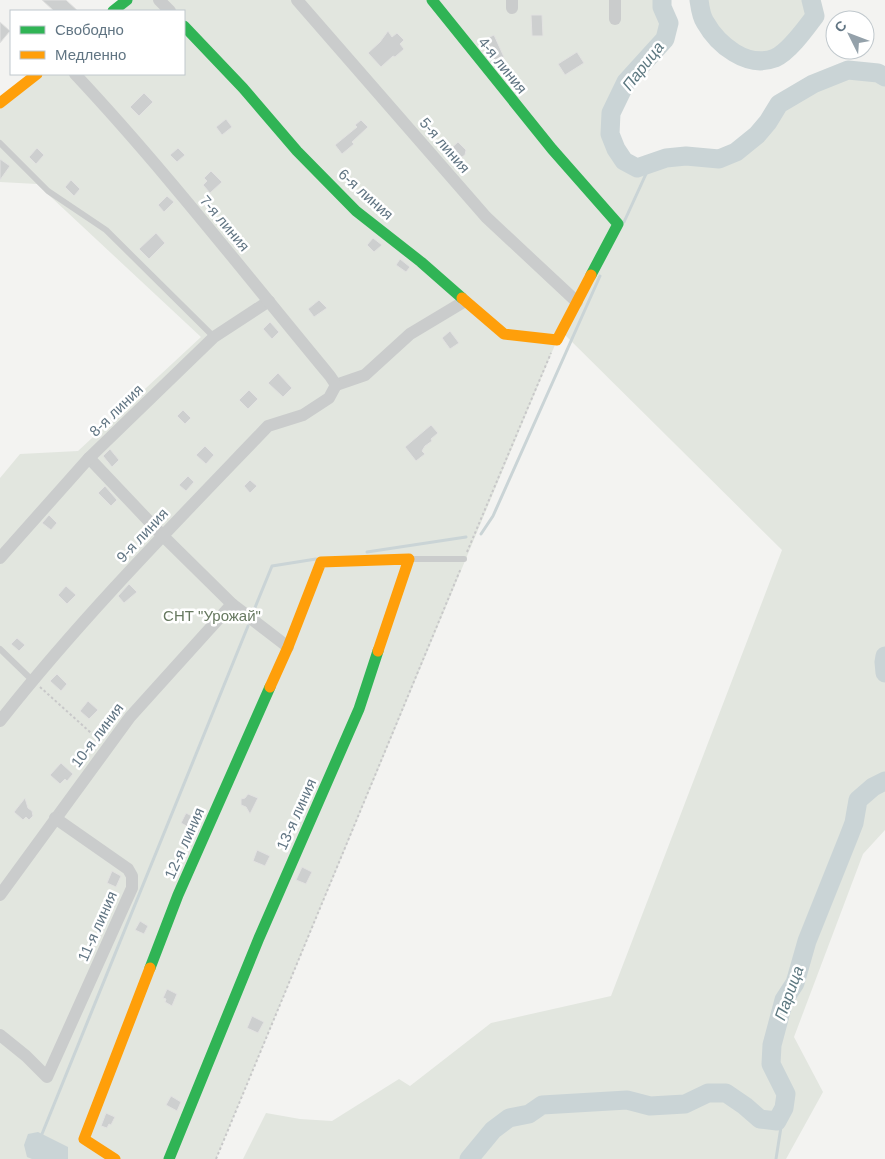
<svg xmlns="http://www.w3.org/2000/svg" width="885" height="1159" font-family="Arial,sans-serif">
  <rect width="100%" height="100%" fill="#f3f3f1"/>
  <g fill="#e2e6df">
    <polygon points="127,0 662,0 662,7 669,23 665,39 626,82 611,113 610,134 616,148 624,161 637,168 666,158 686,156 719,159 736,152 757,135 768,122 779,104 813,84 848,70 878,73 885,77 885,656 884,662 885,673 885,830 863,854 794,1037 823,1092 786,1159 243,1159 266,1113 300,1119 332,1121 399,1079 410,1086 491,1023 611,996 782,550 562,332 557,340 216,1159 0,1159 0,478 20,454 78,451 201,337 37,184 0,182 0,103 37,74 184,74 184,11 113,11"/>
    <path d="M699 0H811L815 16C806 28 789 52 775 58 747 69 718 45 705 22 701 16 700 7 699 0Z"/>
  </g>
  <polygon fill="#cad4d6" points="38,1132 68,1147 68,1159 32,1159 27,1157 24,1145 28,1134"/>
  <g fill="none" stroke-linecap="round" stroke-linejoin="round">
    <g stroke="#cad4d6" stroke-width="3">
      <polyline points="624,222 651,163"/>
      <polyline points="481,534 493,516 600,276"/>
      <polyline points="367,552 466,537"/>
      <polyline points="254,610 272,566 316,559"/>
      <polyline points="42,1134 248,626"/>
      <polyline points="776,1159 784,1108"/>
    </g>
    <g stroke="#cad4d6" stroke-width="19">
      <polyline points="662,0 662,7 669,23 665,39 626,82 611,113 610,134 616,149 624,161 637,168 666,158 686,156 719,159 736,152 757,135 768,122 779,104 813,84 848,70 878,73 885,77"/>
      <path d="M699 0C700 7 701 16 705 22 718 45 747 69 775 58 789 52 806 28 815 16L811 0"/>
      <polyline points="885,656 884,662 885,673"/>
      <polyline points="469,1159 493,1130 509,1118 529,1114 542,1105 627,1100 650,1106 685,1104 708,1093 726,1093 745,1106 760,1119 777,1121 784,1108 786,1094 771,1064 772,1045 784,1000 795,983 807,941 849,836 854,823 858,800 873,787 885,781"/>
    </g>
  </g>
  <g fill="#cdcfcf" stroke="#e2e2e1">
    <polygon points="42,0 66,0 78,11 54,11"/>
    <polygon points="531,15 542,15 543,36 532,36"/>
    <polygon points="0,22 10,31 0,43"/>
    <polygon points="388,31 392,37 397,33 404,40 400,44 404,49 395,57 393,56 381,67 368,53 380,42"/>
    <polygon points="494,35 504,57 495,61 481,41"/>
    <polygon points="577,52 584,63 565,75 558,64"/>
    <polygon points="144,93 153,102 139,116 130,107"/>
    <polygon points="226,119 232,127 222,135 216,127"/>
    <polygon points="361,120 368,127 352,142 354,144 342,154 335,145 357,127 355,125"/>
    <polygon points="458,142 466,150 465,155 456,161 448,151"/>
    <polygon points="37,148 44,155 36,164 29,157"/>
    <polygon points="178,148 185,155 177,162 170,155"/>
    <polygon points="0,159 10,166 0,180"/>
    <polygon points="211,171 222,182 210,193 203,185 207,181 204,178"/>
    <polygon points="71,180 80,189 74,196 65,187"/>
    <polygon points="167,196 174,202 164,212 158,205"/>
    <polygon points="156,233 165,243 149,259 139,249"/>
    <polygon points="373,238 382,245 374,252 367,245"/>
    <polygon points="400,259 410,267 406,272 396,265"/>
    <polygon points="319,300 327,308 314,317 308,309"/>
    <polygon points="270,322 279,332 272,339 263,329"/>
    <polygon points="450,331 459,343 450,349 442,338"/>
    <polygon points="278,373 292,388 283,397 268,383"/>
    <polygon points="249,390 258,399 248,409 239,400"/>
    <polygon points="183,410 191,418 185,424 177,416"/>
    <polygon points="431,425 438,433 431,439 432,441 425,446 422,451 425,454 416,461 405,447"/>
    <polygon points="205,446 214,455 206,464 196,455"/>
    <polygon points="110,449 119,460 112,467 103,456"/>
    <polygon points="188,476 194,482 186,491 179,485"/>
    <polygon points="250,480 257,486 250,493 244,486"/>
    <polygon points="105,486 117,500 111,506 98,493"/>
    <polygon points="49,515 57,523 51,530 42,523"/>
    <polygon points="129,584 137,592 124,603 118,596"/>
    <polygon points="66,586 76,595 67,604 58,595"/>
    <polygon points="17,638 25,645 19,651 11,644"/>
    <polygon points="57,674 67,684 61,691 50,681"/>
    <polygon points="88,701 98,710 89,719 80,711"/>
    <polygon points="61,763 73,774 67,781 65,779 60,784 50,775"/>
    <polygon points="248,794 258,798 250,814 246,807 241,805 241,799 245,798"/>
    <polygon points="25,798 28,808 32,811 33,816 29,820 26,817 23,820 14,812"/>
    <polygon points="186,813 196,818 190,828 181,823"/>
    <polygon points="257,850 270,856 265,866 253,861"/>
    <polygon points="302,867 312,872 306,884 296,880"/>
    <polygon points="112,871 121,876 116,887 107,883"/>
    <polygon points="140,921 148,926 144,934 135,930"/>
    <polygon points="167,989 177,994 172,1006 165,1002 166,999 163,998"/>
    <polygon points="252,1016 264,1022 258,1033 247,1028"/>
    <polygon points="171,1096 181,1102 177,1111 166,1105"/>
    <polygon points="106,1113 115,1117 111,1125 109,1124 107,1128 101,1126"/>
  </g>
  <g fill="none" stroke-linecap="round" stroke-linejoin="round">
    <g stroke="#c8c8c9" stroke-width="2" stroke-dasharray="2.5 2.5" stroke-linecap="butt">
      <polyline points="467,552 551,353"/>
      <polyline points="40,687 100,741"/>
      <polyline points="216,1159 461,568"/>
    </g>
    <g stroke="#cacccc" stroke-width="6">
      <polyline points="0,143 48,191 106,230 214,337"/>
      <polyline points="411,559 464,559"/>
      <polyline points="0,649 32,680"/>
    </g>
    <g stroke="#cacccc" stroke-width="12">
      <polyline points="159,0 170,11"/>
      <polyline points="297,0 486,217 577,302"/>
      <polyline points="512,0 512,8"/>
      <polyline points="615,0 615,19"/>
      <polyline points="336,385 365,375 410,334 465,301"/>
      <polyline points="89,458 163,536 232,604 288,647"/>
      <polyline points="0,558 89,458 214,337 269,301"/>
      <path d="M0 721C82 617 176 522 268 426L303 415 329 398 336 385 330 376C246 275 165 170 75 74"/>
      <polyline points="0,895 130,717 232,604"/>
      <polyline points="0,1035 26,1056 47,1077 132,888 132,876 128,869 55,818"/>
    </g>
    <g stroke="#30b455" stroke-width="11">
      <polyline points="432,0 552,149 618,224 591,275"/>
      <polyline points="113,11 127,0"/>
      <polyline points="184,26 243,88 297,151 356,211 421,262 462,298"/>
      <polyline points="150,968 178,895 270,687"/>
      <polyline points="169,1159 259,938 359,709 378,651"/>
    </g>
    <g stroke="#ff9f0a" stroke-width="11">
      <polyline points="0,103 37,74"/>
      <polyline points="462,298 504,334 557,340 591,275"/>
      <polyline points="270,687 288,647 321,562 409,559 378,651"/>
      <polyline points="115,1159 84,1139 150,968"/>
    </g>
  </g>
  <g text-anchor="middle" dominant-baseline="central" stroke-width="5" stroke-linejoin="round" paint-order="stroke">
    <g font-size="15" fill="#617583" stroke="#fff">
      <text transform="translate(503 65) rotate(51)">4-я линия</text>
      <text transform="translate(445 145) rotate(49)">5-я линия</text>
      <text transform="translate(366 194) rotate(42)">6-я линия</text>
      <text transform="translate(225 223) rotate(50)">7-я линия</text>
      <text transform="translate(116 410) rotate(-44)">8-я линия</text>
      <text transform="translate(142 535) rotate(-47)">9-я линия</text>
      <text transform="translate(97 735) rotate(-53)">10-я линия</text>
      <text transform="translate(296 814) rotate(-66)">13-я линия</text>
      <text transform="translate(184 843) rotate(-66)">12-я линия</text>
      <text transform="translate(97 926) rotate(-66)">11-я линия</text>
    </g>
    <g font-size="15" fill="#677960" stroke="#fff">
      <text x="212" y="615">СНТ "Урожай"</text>
    </g>
    <g font-size="16" font-style="italic" fill="#5d7880" stroke="#fff">
      <text transform="translate(643 66) rotate(-52)">Парица</text>
      <text transform="translate(789 993) rotate(-70)">Парица</text>
    </g>
  </g>
  <rect x="10" y="10" width="175" height="65" fill="#ffffff" stroke="#c0c8cd"/>
  <rect x="20" y="26" width="25" height="8" fill="#30b455" stroke="#c0c8cd"/>
  <text x="55" y="35" font-size="15" fill="#617583">Свободно</text>
  <rect x="20" y="51" width="25" height="8" fill="#ff9f0a" stroke="#c0c8cd"/>
  <text x="55" y="60" font-size="15" fill="#617583">Медленно</text>
  <g transform="translate(850 35) rotate(312)"><circle r="24" fill="#ffffff" stroke="#c0c8cd"/>
  <path d="M0-4L9 19L0 12L-9 19Z" fill="#94a1aa"/>
  <text y="-8" font-size="14" font-weight="bold" text-anchor="middle" fill="#617583">С</text>
  </g>
</svg>
